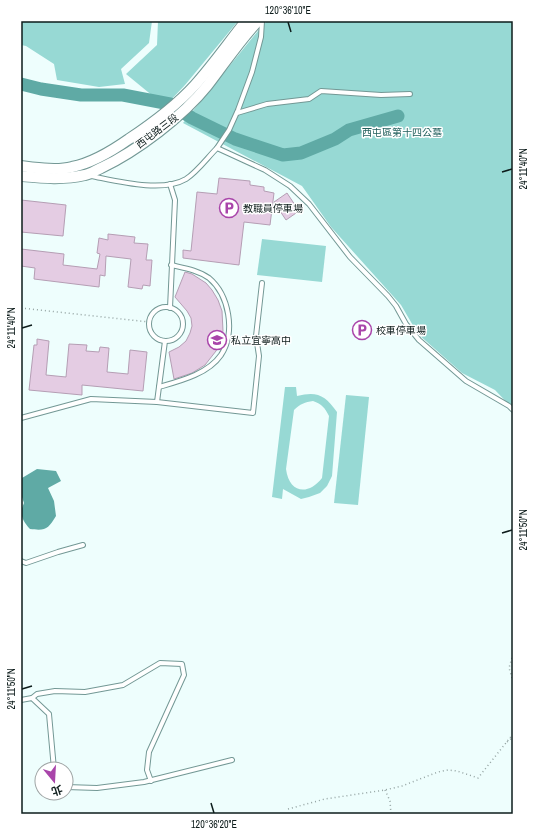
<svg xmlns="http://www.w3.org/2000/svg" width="534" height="835" font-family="'Archivo Narrow','Noto Sans TC',sans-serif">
  <rect width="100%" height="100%" fill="#eefefd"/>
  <g fill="#97d9d4" fill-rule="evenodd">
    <polygon points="21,21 152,21 149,43 121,69 125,84 99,87 57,80 54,64 26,46 21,45"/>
    <polygon points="158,21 238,21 185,85 165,106 126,74 157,45"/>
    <polygon points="267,21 513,21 513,409 495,390 462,373 418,334 401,305 331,227 302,186 183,123 262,26"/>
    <polygon points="262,239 326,246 322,282 257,275"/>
    <path d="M285 387H296L297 396C317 391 325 395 337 412L332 476 327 486 320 493 309 497 301 499 283 489 282 499 272 497ZM313 401C322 404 325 408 329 416L322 478C308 496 289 493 286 469L294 410C300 404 305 402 313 401Z"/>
    <polygon points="346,395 369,397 358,505 334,503"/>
  </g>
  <path fill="#5faaa5" d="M37 469 56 471 61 481 48 488 54 501 56 516C48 529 46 531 30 529 22 520 19 514 24 503L21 494 22 478Z"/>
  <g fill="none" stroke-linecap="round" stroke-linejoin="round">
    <polyline stroke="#5faaa5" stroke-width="13" points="21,84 41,89 81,95 123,95 170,104 192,118 235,139 283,155 301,153 335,139 349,130 398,116"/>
  </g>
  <g fill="#e4cce3" stroke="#b59eb4">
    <polygon points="219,178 250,181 250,185 264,187 264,191 274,193 270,225 244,222 239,265 183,258 183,250 191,251 197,192 217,194"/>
    <polygon points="287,193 299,211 286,220 274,202"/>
    <polygon points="21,200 66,205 63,236 21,232"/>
    <polygon points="108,234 135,237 134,243 148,244 146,260 152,260 150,286 143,285 142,289 128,287 131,259 106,256 105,276 100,275 99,287 34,279 35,268 21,266 21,249 64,254 63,265 97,269 100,254 97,253 99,238 108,240"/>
    <polygon points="185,272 192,274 206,283 212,290 218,300 222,311 223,331 220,342 216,351 205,365 192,373 174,379 169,352 179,347 186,341 190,333 192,326 191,318 187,311 175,297"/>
    <polygon points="37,339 49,341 46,375 66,377 69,344 87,345 86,351 99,352 100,347 109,348 107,372 128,374 130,350 147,352 143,391 82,385 82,395 29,390 34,345 37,345"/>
  </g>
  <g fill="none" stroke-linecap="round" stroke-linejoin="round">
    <defs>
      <g id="service">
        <polyline points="237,113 267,104 309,99 321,91 381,95 410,94"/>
        <polyline points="217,148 229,130 238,110 252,72 261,37 262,21"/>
        <path d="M91 176C117 181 162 193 186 179 197 172 208 157 217 148L265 170 290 186 309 204 350 257 388 296 396 306 406 324 419 340 466 381 509 406 513 410"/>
        <circle cx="166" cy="324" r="17"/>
        <polyline points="170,308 175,200 170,184"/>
        <path d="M159 387C180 381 208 374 221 355 236 332 229 295 209 278 198 270 184 268 171 265"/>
        <polyline points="157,402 253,413 259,356 256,336 262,283"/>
        <polyline points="21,418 91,399 157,402 165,341"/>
        <polyline points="21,561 26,563 58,552 83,545"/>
        <polyline points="32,698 37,694 55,691 85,692 123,685 160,663 182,664 184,675 149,752 147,770 151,781"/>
        <polyline points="21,700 32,698 49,714 54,769"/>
        <polyline points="66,787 97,788 144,782 232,760"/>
      </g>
      <g id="tertiary">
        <path d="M21 166C37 168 57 171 72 167 93 163 112 151 129 139 153 123 176 106 195 85 213 65 229 42 246 21"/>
        <path d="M21 176C43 178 63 180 85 175 91 174 96 170 101 168 137 151 183 116 207 86 224 64 239 41 258 21"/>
      </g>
    </defs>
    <use href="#service" stroke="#739895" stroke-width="6"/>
    <use href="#tertiary" stroke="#739895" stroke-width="12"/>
    <g stroke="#94a3a2" stroke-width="1.5" stroke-dasharray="1 3" stroke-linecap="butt">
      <polyline points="21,308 149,322"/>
      <polyline points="513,654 509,668 513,681"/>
      <polyline points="507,742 513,737"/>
      <polyline points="385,790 390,801 391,814"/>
      <polyline points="288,809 325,799 385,790 402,786 438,772 448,770 457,771 478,778 513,734"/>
    </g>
    <use href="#service" stroke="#fff" stroke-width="4"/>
    <use href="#tertiary" stroke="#fff" stroke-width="10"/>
  </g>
  <path fill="none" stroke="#0d1c1b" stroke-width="1.5" d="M288 22 291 32M502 172 512 169M22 328 32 325M502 533 512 530M22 689 32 686M211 803 214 813"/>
  <defs>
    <symbol id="parking-ring" viewBox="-11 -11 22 22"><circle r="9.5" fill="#fff" stroke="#a945aa" stroke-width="1.5"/><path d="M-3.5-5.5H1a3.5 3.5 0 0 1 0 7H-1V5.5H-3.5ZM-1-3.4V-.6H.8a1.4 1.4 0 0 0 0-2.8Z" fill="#a945aa"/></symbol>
    <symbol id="school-ring" viewBox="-11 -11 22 22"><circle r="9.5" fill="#fff" stroke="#a945aa" stroke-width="1.5"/><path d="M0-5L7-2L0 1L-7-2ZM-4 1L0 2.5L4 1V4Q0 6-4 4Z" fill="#a945aa"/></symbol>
  </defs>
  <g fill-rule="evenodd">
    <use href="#parking-ring" x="218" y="197" width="22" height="22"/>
    <use href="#parking-ring" x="351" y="319" width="22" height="22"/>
    <use href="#school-ring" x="206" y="329" width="22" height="22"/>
  </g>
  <g text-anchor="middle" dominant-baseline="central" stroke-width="3" stroke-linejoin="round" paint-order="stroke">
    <g font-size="10" fill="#0d1c1b" stroke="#fff">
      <text transform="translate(157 131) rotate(-37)">西屯路三段</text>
    </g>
    <g font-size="10" fill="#1f5e5b" stroke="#fff">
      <text x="402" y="132">西屯區第十四公墓</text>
    </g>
    <g font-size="10" fill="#0d1c1b" stroke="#fff" text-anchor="start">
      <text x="243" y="208">教職員停車場</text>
      <text x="376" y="330">校車停車場</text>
      <text x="231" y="340">私立宜寧高中</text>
    </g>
  </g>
  <rect width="534" height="835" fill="none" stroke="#ffffff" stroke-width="44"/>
  <g transform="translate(54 781) rotate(162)"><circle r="19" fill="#ffffff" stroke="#9ea4a4"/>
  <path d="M0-3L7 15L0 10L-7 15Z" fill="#a945aa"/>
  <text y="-6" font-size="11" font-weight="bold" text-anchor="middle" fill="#0d1c1b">北</text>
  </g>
  <rect x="22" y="22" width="490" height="791" fill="none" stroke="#0d1c1b" stroke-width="1.5"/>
  <g font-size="10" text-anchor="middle" fill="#0d1c1b">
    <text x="288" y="14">120°36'10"E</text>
    <text transform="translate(523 169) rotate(-90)" y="4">24°11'40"N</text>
    <text transform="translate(11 328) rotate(-90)" y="4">24°11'40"N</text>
    <text transform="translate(523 530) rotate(-90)" y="4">24°11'50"N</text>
    <text transform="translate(11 689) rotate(-90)" y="4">24°11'50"N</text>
    <text x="214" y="828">120°36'20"E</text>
  </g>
</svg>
